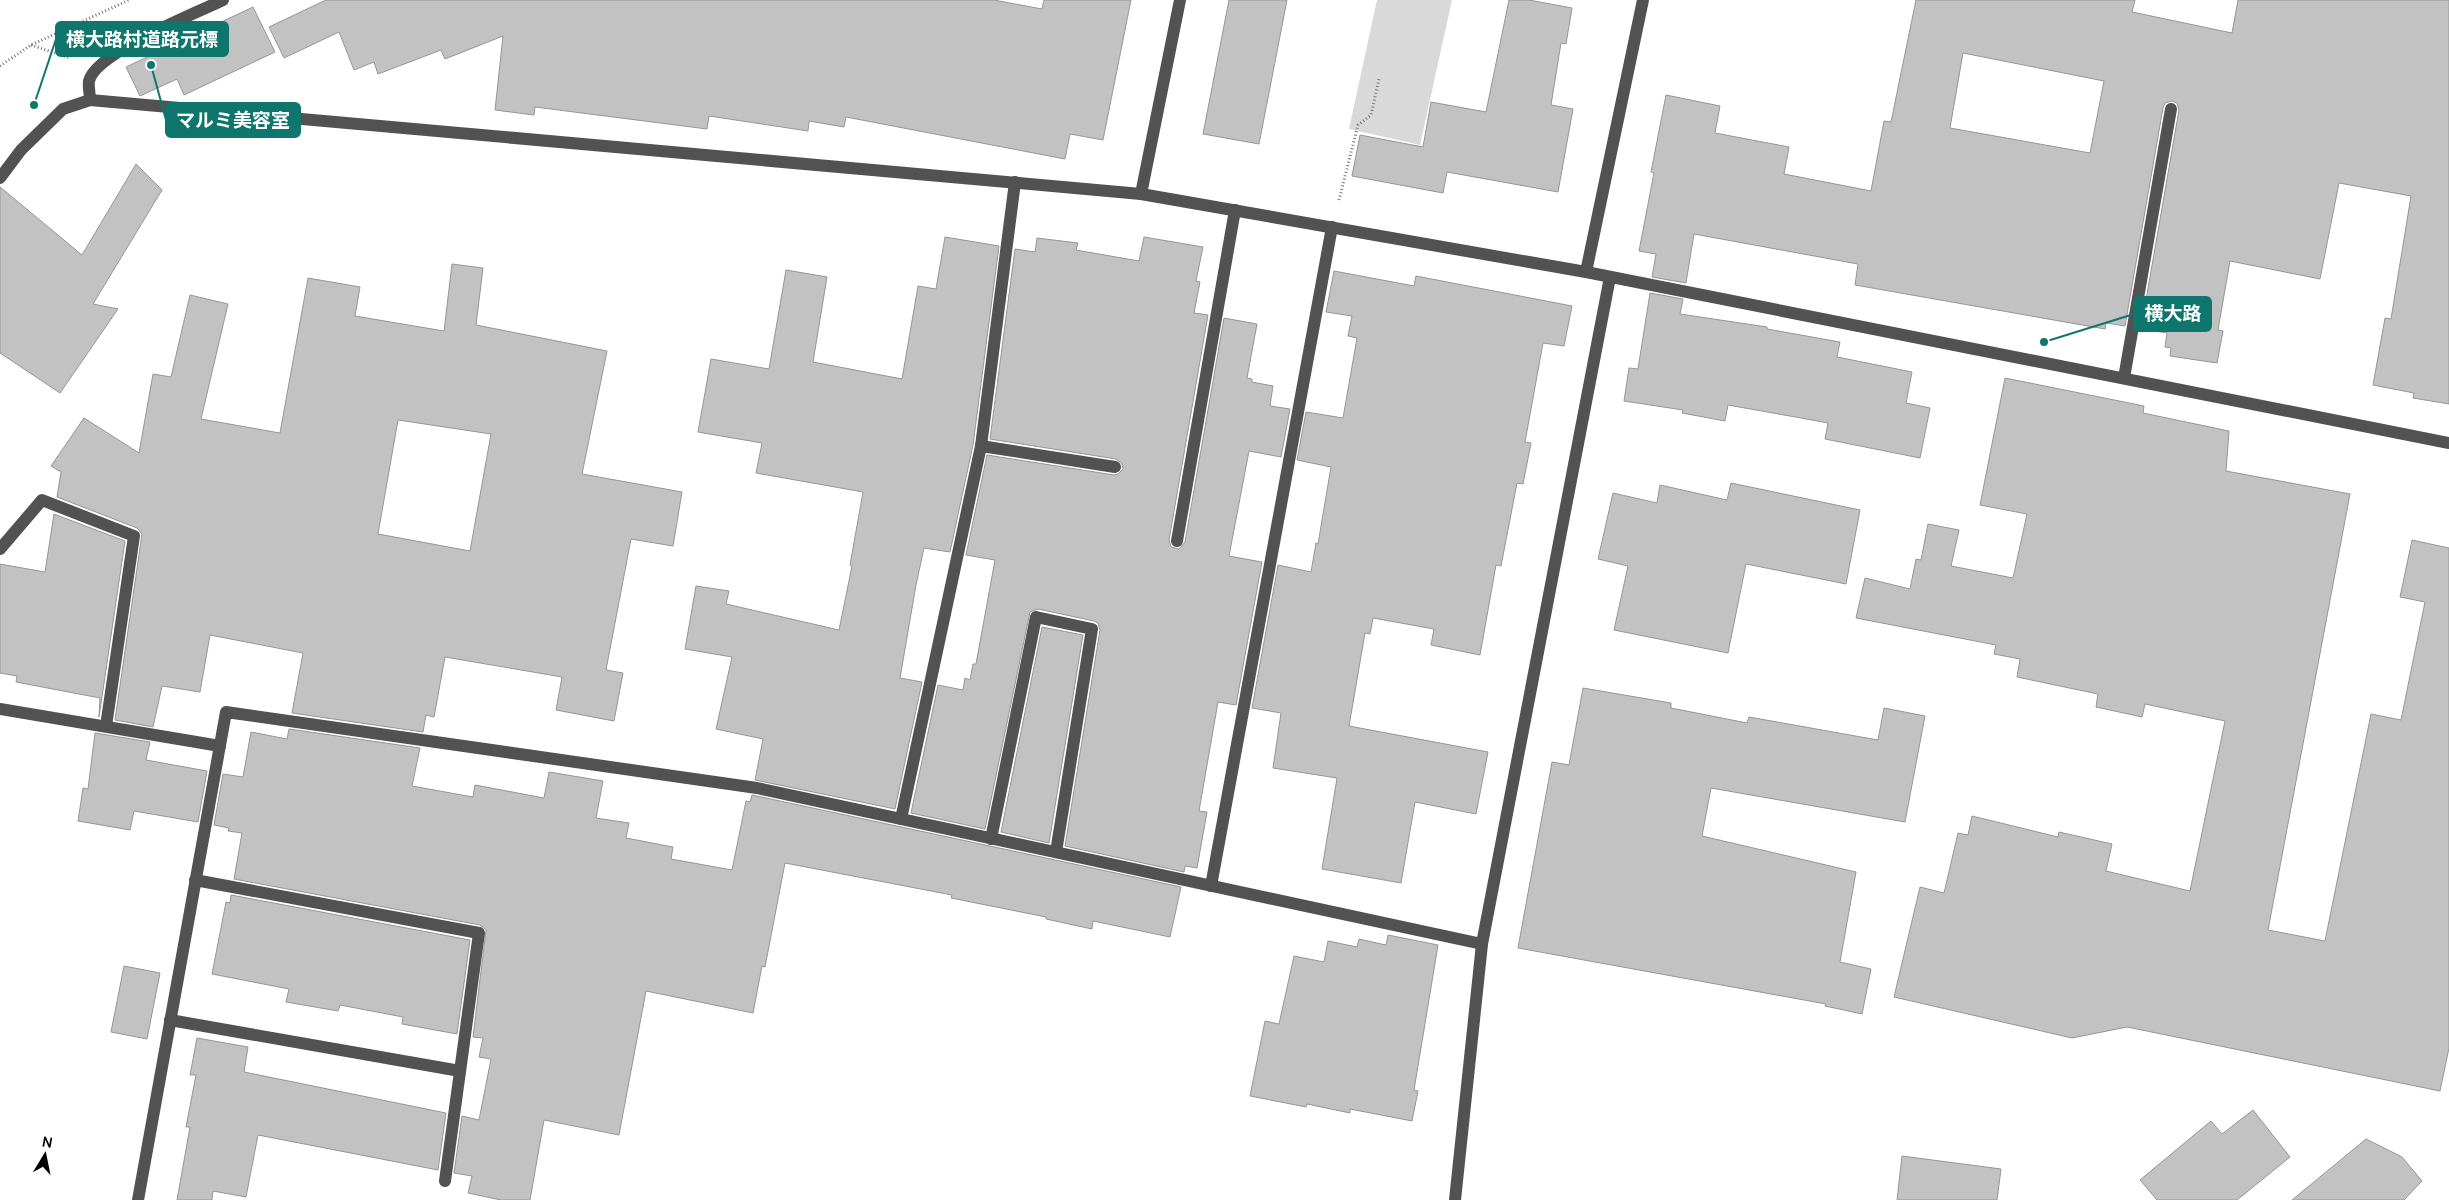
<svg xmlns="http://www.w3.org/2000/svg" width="2449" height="1200" font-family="Manrope,'Noto Sans JP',sans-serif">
  <rect width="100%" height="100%" fill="#fff"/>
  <polygon fill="#d9d9d9" points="1377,0 1452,0 1420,145 1349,129"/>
  <g fill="#c2c2c2" stroke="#969696" fill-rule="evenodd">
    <polygon points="326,0 994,0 1042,9 1044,0 1131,0 1103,140 1070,134 1065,159 846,117 844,127 809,121 808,131 709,116 707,129 535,107 534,115 495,110 503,36 445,59 441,50 378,74 374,62 354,70 339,32 284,58 269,27"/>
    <polygon points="1229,0 1287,0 1259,144 1203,134"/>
    <polygon points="1509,0 1529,0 1572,8 1566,44 1561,43 1551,105 1573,109 1558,192 1447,172 1443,193 1352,176 1360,135 1423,147 1431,102 1486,112"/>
    <path d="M1916 0H2135L2132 12 2232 33 2238 0H2449V404L2413 398 2414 393 2373 385 2385 318 2391 319 2411 196 2339 183 2320 279 2230 261 2218 330 2223 331 2217 363 2170 356 2171 348 2165 347 2167 333 2141 329 2179 110 2177 103 2172 101 2165 103 2163 108 2125 326 2106 323 2105 329 1855 285 1858 264 1694 234 1686 283 1652 277 1656 254 1639 251 1654 173 1651 172 1666 95 1720 106 1715 133 1789 147 1784 174 1871 191 1884 121 1891 122ZM1963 53 2104 81 2090 153 1950 128Z"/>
    <polygon points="253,7 275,52 184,95 177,79 140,96 126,67"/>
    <polygon points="136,164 162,190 93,304 118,309 60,393 0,353 0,187 82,255"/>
    <polygon points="945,237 999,246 973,445 950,552 924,548 916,585 900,678 922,682 895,809 755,780 763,739 716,729 732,657 685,649 696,586 729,591 726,604 839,630 852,566 850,565 863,492 756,473 762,443 698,432 711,359 769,369 786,270 827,277 813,362 902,379 918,286 936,289"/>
    <polygon points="1144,237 1203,247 1196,281 1200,282 1194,313 1208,315 1169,540 1171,547 1179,549 1185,542 1224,318 1257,324 1247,378 1252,379 1252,382 1273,386 1270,406 1290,409 1281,457 1249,451 1229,556 1262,562 1236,705 1218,702 1199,811 1207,812 1197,868 1185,866 1184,872 1065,846 1100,630 1098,623 1094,621 1038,609 1030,612 985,829 911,813 938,685 963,690 965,678 970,680 973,664 976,664 995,560 966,555 987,455 1114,475 1118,474 1123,469 1122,464 1116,459 990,439 1015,249 1035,252 1037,238 1078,243 1076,250 1139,261"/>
    <path d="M452 264 483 268 476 325 607 351 582 474 682 492 673 546 631 539 606 670 623 673 614 721 556 710 562 677 445 657 434 717 426 715 423 732 292 713 303 653 210 635 200 692 162 686 153 727 115 720 142 534 137 528 57 497 61 472 51 466 84 418 139 453 153 374 171 377 190 295 228 304 201 419 280 433 308 278 360 287 355 316 444 331ZM398 420 491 434 470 551 378 534Z"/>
    <polygon points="1334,271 1414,286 1416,276 1572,306 1564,346 1543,343 1525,442 1531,443 1523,484 1517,483 1501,566 1496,565 1480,655 1431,645 1434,629 1373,618 1370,634 1365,633 1349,726 1488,752 1476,814 1415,802 1401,883 1322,869 1337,778 1273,768 1281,713 1252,708 1278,565 1311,572 1316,543 1318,544 1331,467 1297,460 1306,412 1343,418 1357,338 1348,336 1352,316 1326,312"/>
    <polygon points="1650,293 1683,299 1680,314 1767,327 1767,329 1840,342 1837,357 1912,372 1906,403 1930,408 1920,458 1825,439 1828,423 1801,418 1728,405 1725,421 1682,413 1683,410 1624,401 1629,368 1638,369"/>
    <polygon points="2005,378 2144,406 2143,413 2229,431 2226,471 2350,494 2268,930 2325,941 2371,714 2401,720 2425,602 2400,597 2412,540 2449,548 2449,1048 2440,1091 2127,1027 2072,1038 1894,997 1920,887 1944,893 1958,833 1968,835 1972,816 2058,837 2059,832 2112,844 2106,871 2190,891 2225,721 2145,704 2142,717 2096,707 2098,694 2017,677 2020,659 1994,654 1996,645 1856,618 1865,578 1910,589 1916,559 1921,560 1928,524 1959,530 1951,566 2013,578 2027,514 1980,505"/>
    <polygon points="1731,483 1860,510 1846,584 1746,564 1728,653 1614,630 1628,566 1598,559 1613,493 1657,503 1660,485 1727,500"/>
    <polygon points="54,514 125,541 99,717 100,698 16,682 17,676 0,673 0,564 45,572"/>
    <polygon points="1042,627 1083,635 1049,843 1001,832"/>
    <polygon points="1583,688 1671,703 1671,708 1747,723 1749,717 1878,740 1884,708 1925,716 1905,822 1711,788 1702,836 1856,872 1840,962 1871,969 1862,1014 1825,1006 1826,1004 1518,948 1552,762 1569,765"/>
    <polygon points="289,729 420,748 412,786 473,797 475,785 544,798 549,772 603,781 596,818 629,823 626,838 673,847 671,859 732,870 746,801 750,802 752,795 1181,887 1170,937 1093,921 1092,929 1046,919 1046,917 951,898 952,895 785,863 765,967 762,966 753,1013 646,991 619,1135 544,1120 530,1200 501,1200 468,1193 472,1176 454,1173 462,1116 479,1120 491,1059 479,1057 483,1038 473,1037 486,930 480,925 234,879 242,833 228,831 229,828 214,825 223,774 243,777 251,732 287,739"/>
    <polygon points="95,733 150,742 146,760 207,771 198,822 134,811 130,830 78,821 83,788 88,789"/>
    <polygon points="231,895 470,940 457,1034 402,1024 403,1017 340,1005 338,1011 286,1002 289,989 212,974 226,902 230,903"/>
    <polygon points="1388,935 1438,945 1414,1090 1418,1091 1412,1121 1350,1109 1350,1113 1307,1104 1306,1107 1250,1096 1265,1021 1279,1024 1294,956 1324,962 1328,941 1357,947 1359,939 1386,945"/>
    <polygon points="124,966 160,973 147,1039 111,1032"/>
    <polygon points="197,1038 248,1047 244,1072 446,1113 438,1170 258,1135 246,1197 213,1191 212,1200 177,1200 190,1127 186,1127 196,1075 190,1075"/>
    <polygon points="2253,1110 2290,1157 2237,1200 2157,1200 2140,1180 2211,1121 2222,1134"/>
    <polygon points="2366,1139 2402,1157 2422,1181 2404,1200 2292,1200"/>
    <polygon points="1902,1156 2001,1169 1997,1200 1897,1200"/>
  </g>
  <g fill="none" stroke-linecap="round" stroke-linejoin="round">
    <g stroke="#747474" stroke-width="3" stroke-dasharray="1 2.5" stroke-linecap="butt">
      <polyline points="31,45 70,58"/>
      <polyline points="0,66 31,45 129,0"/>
      <polyline points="1339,200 1358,125 1371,115 1379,79"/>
    </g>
    <g stroke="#525252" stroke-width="12">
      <path d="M90 100C90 94 88 86 89 81 95 53 196 13 223 0"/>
      <polyline points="0,178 21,150 63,109 90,100 1141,194 1586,272 2449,443"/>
      <polyline points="1141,194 1180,0"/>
      <polyline points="1586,272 1643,0"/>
      <polyline points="2124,378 2171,109"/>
      <polyline points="981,446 1115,467"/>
      <polyline points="1177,541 1235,210"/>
      <polyline points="0,549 42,500 134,536 106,726"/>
      <polyline points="0,709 220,746"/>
      <polyline points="901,819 981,446 1015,182"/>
      <polyline points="991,839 1036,617 1092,629 1056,852"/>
      <polyline points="195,880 479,933 445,1181"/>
      <polyline points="1211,886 1332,227"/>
      <polyline points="170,1020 460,1071"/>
      <polyline points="138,1200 226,712 757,788 1482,944"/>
      <polyline points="1455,1200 1482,944 1610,277"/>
    </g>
  </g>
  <path fill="none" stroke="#0f766e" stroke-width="2" d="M34 105L56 39M151 65L166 120M2044 342L2134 314"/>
  <g fill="#0f766e" stroke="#fff" stroke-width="2">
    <circle cx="34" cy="105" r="5"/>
    <circle cx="151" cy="65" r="5"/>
    <circle cx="2044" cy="342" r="5"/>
  </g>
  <g fill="#0f766e" stroke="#0f766e" stroke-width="2">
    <rect x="56" y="22" width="172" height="34" rx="5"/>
    <rect x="166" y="103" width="134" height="34" rx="5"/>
    <rect x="2134" y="297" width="77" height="34" rx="5"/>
  </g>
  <g font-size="19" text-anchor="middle" font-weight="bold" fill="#fff">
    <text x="142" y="46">横大路村道路元標</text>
    <text x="233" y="127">マルミ美容室</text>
    <text x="2173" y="320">横大路</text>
  </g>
  <g transform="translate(45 1155) rotate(10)" stroke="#ffffff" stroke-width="4" paint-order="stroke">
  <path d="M0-4L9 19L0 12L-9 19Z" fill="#000000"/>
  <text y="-8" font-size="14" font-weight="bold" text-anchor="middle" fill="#000000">N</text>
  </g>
</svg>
